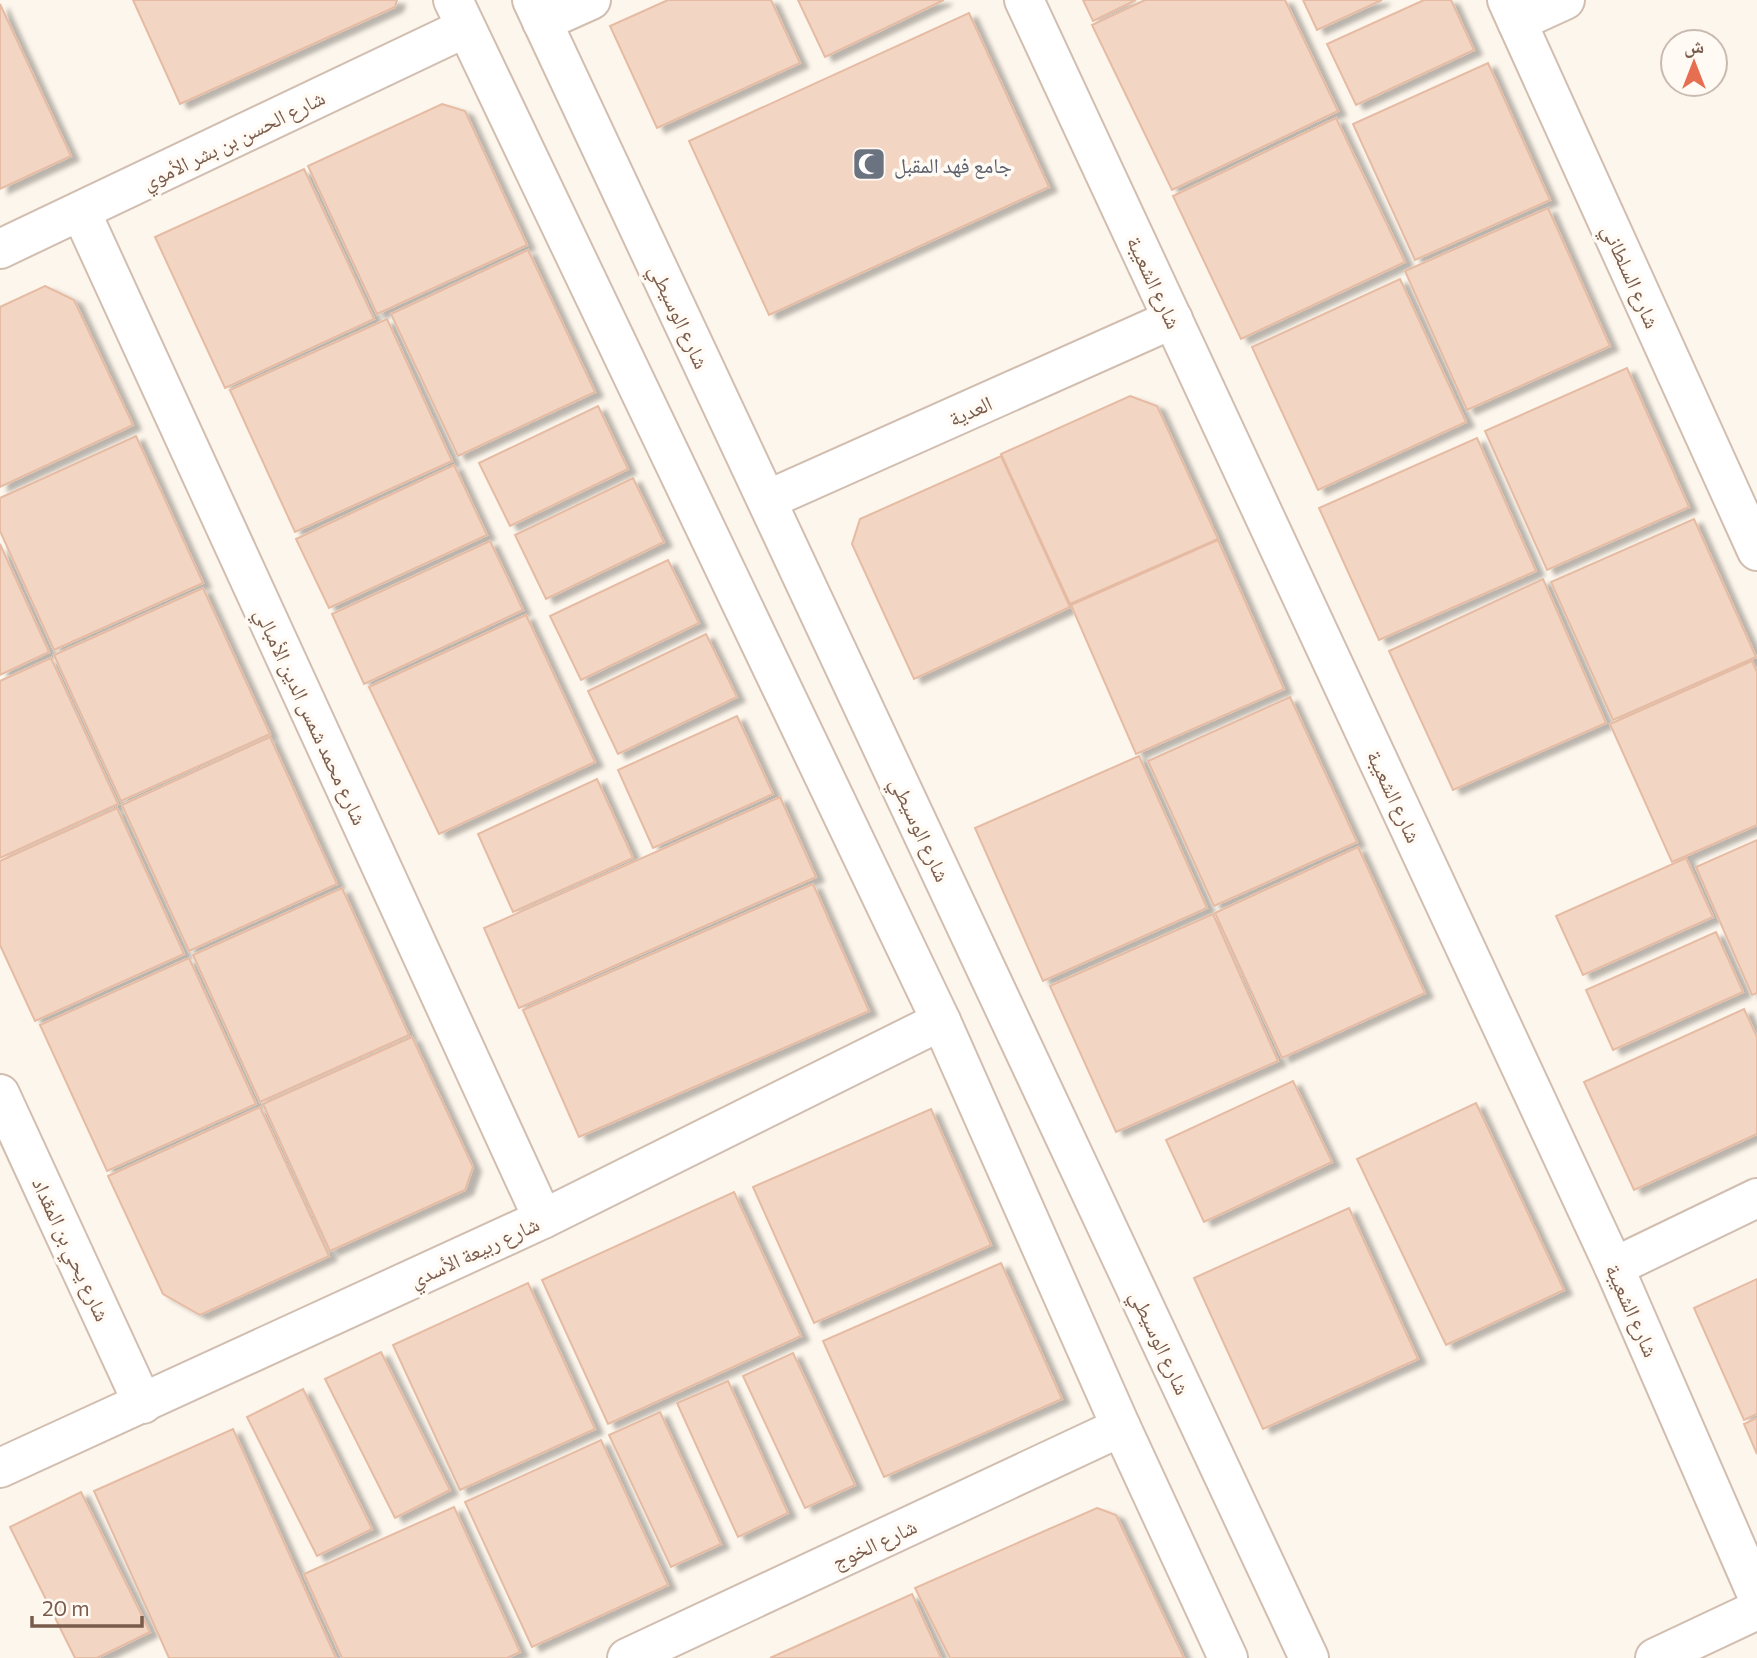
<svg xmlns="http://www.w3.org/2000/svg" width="1757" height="1658" font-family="Commissioner,'Noto Naskh Arabic',sans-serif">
  <defs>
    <filter id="shadow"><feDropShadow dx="8" dy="4.5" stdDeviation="2" flood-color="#0004"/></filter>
  </defs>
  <rect width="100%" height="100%" fill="#fdf6ec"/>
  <g fill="#f3d5c3" stroke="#e6bba3" stroke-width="2" filter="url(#shadow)">
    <polygon points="133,0 397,0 395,7 180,104"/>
    <polygon points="668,0 771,0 800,63 657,128 610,26"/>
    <polygon points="798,0 944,0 825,57"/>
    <polygon points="1083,0 1136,0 1093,21"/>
    <polygon points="1145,0 1285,0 1338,111 1172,190 1092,25"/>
    <polygon points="1303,0 1382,0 1317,30"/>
    <polygon points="1424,0 1451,0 1474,50 1356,105 1327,44"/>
    <polygon points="0,4 71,156 0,189"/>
    <polygon points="969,13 1049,187 769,315 689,141"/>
    <polygon points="1488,63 1550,200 1415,260 1353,124"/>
    <polygon points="442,104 465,111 527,245 377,314 308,166"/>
    <polygon points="1336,118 1405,262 1241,339 1173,196"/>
    <polygon points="304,169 374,319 225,388 155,237"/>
    <polygon points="1548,208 1610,346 1467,410 1405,271"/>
    <polygon points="528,250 595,392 458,456 391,314"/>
    <polygon points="1400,279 1466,422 1318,490 1252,347"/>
    <polygon points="45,286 74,300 133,425 0,487 0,307"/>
    <polygon points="387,319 452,461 295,532 230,390"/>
    <polygon points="1627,368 1689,507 1547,570 1485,431"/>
    <polygon points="1130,396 1157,406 1218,539 1070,604 1001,454"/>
    <polygon points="598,406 628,469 510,526 479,463"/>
    <polygon points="136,436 203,583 54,650 0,531 0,498"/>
    <polygon points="1477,438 1536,571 1379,640 1319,508"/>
    <polygon points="1001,456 1070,607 914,679 852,544 860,519"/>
    <polygon points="454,465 487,535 329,608 296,539"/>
    <polygon points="633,478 664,542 546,599 515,535"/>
    <polygon points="1694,519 1756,657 1613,720 1551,582"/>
    <polygon points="1218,540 1284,689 1136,754 1071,605"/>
    <polygon points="490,541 523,610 364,684 332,614"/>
    <polygon points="0,544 49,652 0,675"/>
    <polygon points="668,560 699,623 581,680 550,616"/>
    <polygon points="1543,579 1606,723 1453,790 1389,651"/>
    <polygon points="203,588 270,734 121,801 54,655"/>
    <polygon points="526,615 595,762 439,834 369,687"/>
    <polygon points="706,634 737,697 618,754 588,691"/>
    <polygon points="51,658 118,804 0,858 0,681"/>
    <polygon points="1752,661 1757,672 1757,825 1672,862 1610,724"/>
    <polygon points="1290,697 1357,842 1214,906 1148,761"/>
    <polygon points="737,716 773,794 653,848 618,770"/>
    <polygon points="270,737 337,884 189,951 122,805"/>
    <polygon points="1139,756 1207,908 1043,981 975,828"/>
    <polygon points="597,779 633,858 513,912 478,834"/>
    <polygon points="780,797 816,877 519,1008 484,928"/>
    <polygon points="117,808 184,954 35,1021 0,945 0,861"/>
    <polygon points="1757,840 1757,993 1752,995 1696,867"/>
    <polygon points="1358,847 1425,993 1282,1058 1215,913"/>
    <polygon points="1686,858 1713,917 1583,975 1556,916"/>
    <polygon points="813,884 869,1011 579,1137 523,1010"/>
    <polygon points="342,888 409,1035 260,1102 193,955"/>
    <polygon points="1213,914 1278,1061 1116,1132 1050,986"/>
    <polygon points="1716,932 1743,992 1613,1050 1586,990"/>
    <polygon points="189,958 256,1104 107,1171 40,1025"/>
    <polygon points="1744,1009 1757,1037 1757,1134 1634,1190 1584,1082"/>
    <polygon points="412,1037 473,1167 465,1190 330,1251 263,1104"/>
    <polygon points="1293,1081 1332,1162 1204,1222 1166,1140"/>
    <polygon points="1476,1103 1564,1290 1446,1345 1357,1159"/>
    <polygon points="260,1107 329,1256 200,1315 163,1294 108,1176"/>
    <polygon points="931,1109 991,1245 814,1323 753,1187"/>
    <polygon points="734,1192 801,1336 608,1424 542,1280"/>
    <polygon points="1349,1208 1418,1359 1263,1429 1194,1278"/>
    <polygon points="1001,1263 1062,1399 884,1477 823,1341"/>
    <polygon points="1757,1279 1757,1414 1744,1420 1694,1308"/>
    <polygon points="528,1283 595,1429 460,1490 393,1345"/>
    <polygon points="381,1352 450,1490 395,1518 325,1379"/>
    <polygon points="793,1353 855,1485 805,1508 743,1376"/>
    <polygon points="728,1381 788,1513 738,1537 677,1403"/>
    <polygon points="303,1389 372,1529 317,1556 247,1417"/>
    <polygon points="660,1412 721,1544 671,1567 609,1435"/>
    <polygon points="1757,1418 1757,1454 1744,1424"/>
    <polygon points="233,1429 336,1658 169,1658 94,1491"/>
    <polygon points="601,1440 668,1585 532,1647 465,1502"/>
    <polygon points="81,1492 150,1632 97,1658 75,1658 10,1527"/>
    <polygon points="454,1507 520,1652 507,1658 342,1658 304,1574"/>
    <polygon points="1097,1508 1116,1515 1184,1658 950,1658 915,1588"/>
    <polygon points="912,1594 941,1658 770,1658"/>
  </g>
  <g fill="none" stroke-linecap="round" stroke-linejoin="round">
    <defs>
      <g id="minor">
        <polyline points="453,0 941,1021 1121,1427 1228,1658"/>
        <polyline points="532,0 1309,1658"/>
        <polyline points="1024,0 1614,1267 1757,1595"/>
        <polyline points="1507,0 1757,551"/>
        <polyline points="542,22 591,0"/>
        <polyline points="1517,22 1565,0"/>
        <polyline points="81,212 543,1219"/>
        <polyline points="0,249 465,28"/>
        <polyline points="767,500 1173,319"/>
        <polyline points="0,1094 143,1404"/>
        <polyline points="1614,1267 1757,1198"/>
        <polyline points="0,1468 543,1219 941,1021"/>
        <polyline points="627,1658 1121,1427"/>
        <polyline points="1655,1658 1757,1610"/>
      </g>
    </defs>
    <use href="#minor" stroke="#d1beb0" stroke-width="42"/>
    <use href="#minor" stroke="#fff" stroke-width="38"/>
  </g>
  <defs>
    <symbol id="mosque-square" viewBox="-11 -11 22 22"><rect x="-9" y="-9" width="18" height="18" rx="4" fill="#6b7280" stroke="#fffaf3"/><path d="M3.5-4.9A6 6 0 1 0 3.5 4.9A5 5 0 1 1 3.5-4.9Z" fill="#fff"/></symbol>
  </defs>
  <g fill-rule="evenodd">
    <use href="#mosque-square" x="850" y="145" width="38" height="38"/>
  </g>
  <g text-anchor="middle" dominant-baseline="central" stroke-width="7" stroke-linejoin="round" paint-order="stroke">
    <g font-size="21" fill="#7a5c4d" stroke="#fffaf3">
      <text transform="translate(233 139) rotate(-26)">شارع الحسن بن بشر الأموي</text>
      <text transform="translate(1632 276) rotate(66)">شارع السلطاني</text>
      <text transform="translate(1155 282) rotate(65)">شارع الشعيبة</text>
      <text transform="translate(680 316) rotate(65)">شارع الوسيطي</text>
      <text transform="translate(970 410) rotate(-24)">العدية</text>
      <text transform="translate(312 716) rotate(65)">شارع محمد شمس الدين الأمبالي</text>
      <text transform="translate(1395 796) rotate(65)">شارع الشعيبة</text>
      <text transform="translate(921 829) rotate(65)">شارع الوسيطي</text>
      <text transform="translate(72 1249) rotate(65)">شارع يحي بن المقداد</text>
      <text transform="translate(474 1251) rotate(-25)">شارع ربيعة الأسدي</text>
      <text transform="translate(1633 1310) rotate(66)">شارع الشعيبة</text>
      <text transform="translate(1161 1342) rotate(65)">شارع الوسيطي</text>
      <text transform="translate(874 1543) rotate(-25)">شارع الخوج</text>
    </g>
    <g font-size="21" fill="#5b616d" stroke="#fffaf3" text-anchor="start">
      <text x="894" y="164">جامع فهد المقبل</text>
    </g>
  </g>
  <g transform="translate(1694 63)"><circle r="33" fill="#fffaf3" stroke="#cabbb1" stroke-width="2"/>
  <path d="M0-5L12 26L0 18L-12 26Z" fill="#e76f51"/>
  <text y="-10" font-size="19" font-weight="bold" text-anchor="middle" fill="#7a5c4d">ش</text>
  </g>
  <path d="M32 1616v10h110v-10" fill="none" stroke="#7a5c4d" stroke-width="3.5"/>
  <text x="42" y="1616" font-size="21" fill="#7a5c4d" stroke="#fffaf3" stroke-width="5" paint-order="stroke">20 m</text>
</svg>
